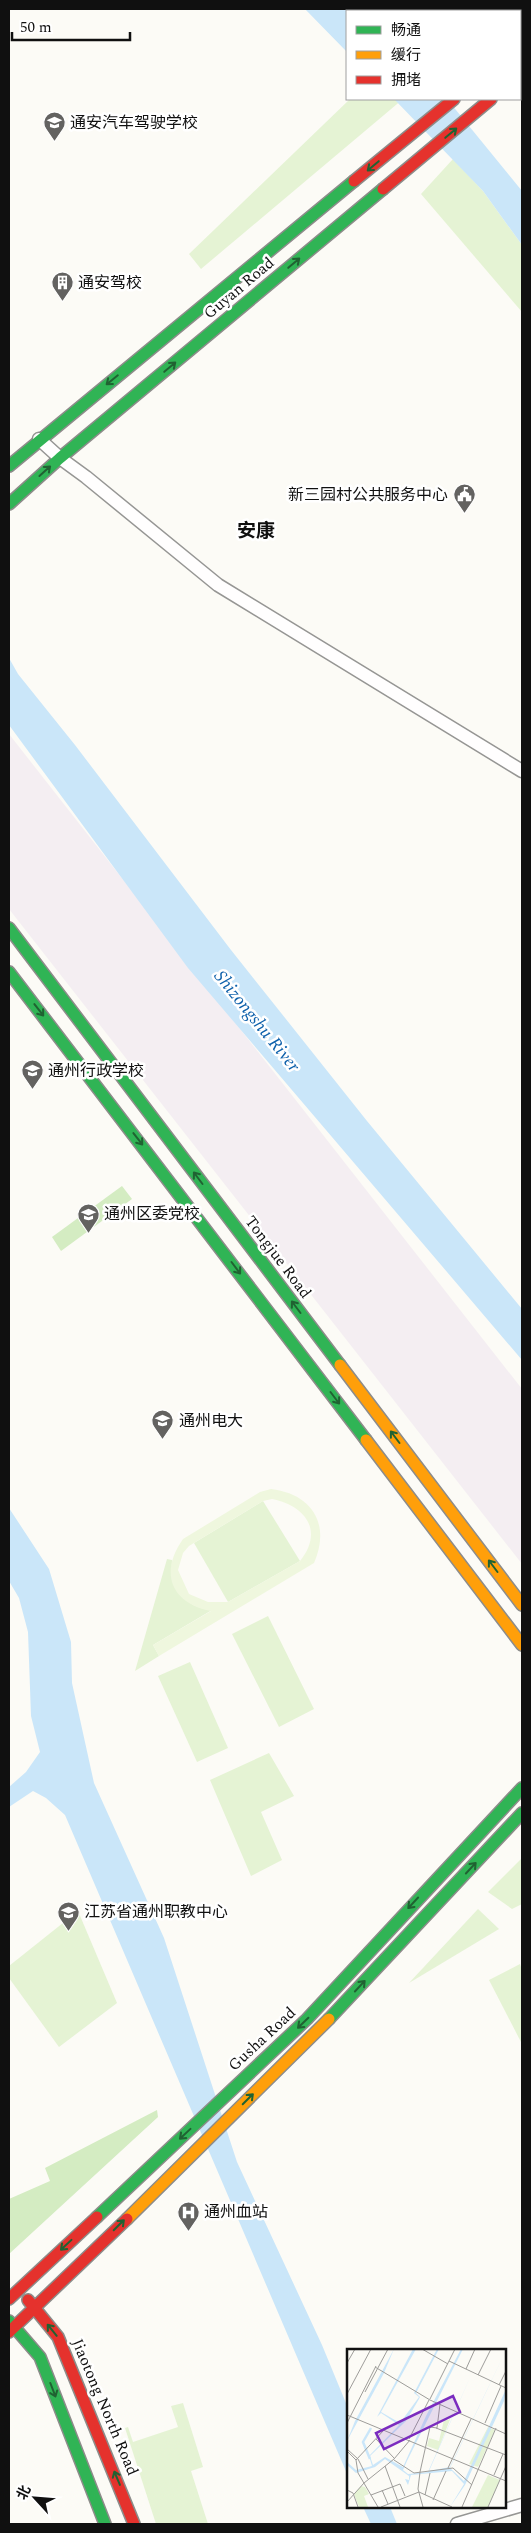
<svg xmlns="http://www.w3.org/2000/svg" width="531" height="2533" font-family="Spectral,'Noto Sans SC',serif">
  <rect width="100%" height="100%" fill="#fcfbf6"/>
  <polygon fill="#f4eef2" points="9,734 522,1389 522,1564 9,909"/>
  <g fill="#e5f3d4">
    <polygon points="350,99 403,99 201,269 189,254"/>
    <polygon points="453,159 483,191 522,245 522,312 421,194"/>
    <polygon points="263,1501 300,1561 228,1602 194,1543"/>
    <path d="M167 1559 172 1560C170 1586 184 1608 212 1610L153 1645 159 1656 135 1671Z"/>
    <polygon points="268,1616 314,1709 279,1727 232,1634"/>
    <polygon points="190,1662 228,1748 197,1762 158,1676"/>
    <polygon points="269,1753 294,1796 261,1812 282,1860 251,1876 210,1780"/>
    <polygon points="522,1858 522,1904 512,1909 488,1892"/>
    <polygon points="478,1909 499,1929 409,1983"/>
    <polygon points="78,1911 117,2003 59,2047 9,1978 9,1966"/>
    <polygon points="520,1964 522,1970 522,2044 489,1980"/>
    <polygon points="183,2403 203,2467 191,2471 208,2524 156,2524 125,2428 128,2427 133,2442 178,2427 171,2406"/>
  </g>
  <g fill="#d4ecc2">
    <polygon points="122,1186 132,1199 61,1251 52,1237"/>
    <polygon points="157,2110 158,2117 9,2254 9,2199 50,2181 45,2168"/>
  </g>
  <path fill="#eff7de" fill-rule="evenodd" d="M271 1489C312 1494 331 1524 314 1563L159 1656 153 1645 211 1611C171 1603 159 1573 183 1539L260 1492ZM272 1499C306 1506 324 1531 300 1561L228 1602H208L189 1594 178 1570 183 1553 189 1546 263 1501Z"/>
  <g fill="#cae6f9">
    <polygon points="305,9 372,9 374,11 347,11 347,52"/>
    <polygon points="394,99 447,99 522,191 522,245 483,191"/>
    <polygon points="9,658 18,674 75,745 231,950 367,1121 522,1309 522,1360 188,968 9,725"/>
    <polygon points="9,1508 49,1569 71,1642 72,1683 94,1783 164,1938 237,2162 322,2345 348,2408 348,2476 65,1815 46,1798 33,1791 9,1807 9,1787 26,1772 40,1752 31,1716 28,1632 19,1598 9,1581"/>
    <polygon points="363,2507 390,2507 397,2524 371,2524"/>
  </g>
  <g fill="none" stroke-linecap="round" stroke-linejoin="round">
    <defs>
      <g id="street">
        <polyline points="39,439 60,458 86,477 218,585 522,771"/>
        <polyline points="457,2524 522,2505"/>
      </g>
      <g id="fast">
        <polyline points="520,41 522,39"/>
        <polyline points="9,466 354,181"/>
        <polyline points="9,504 60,458 383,189"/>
        <polyline points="9,928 340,1365"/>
        <polyline points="9,972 366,1440"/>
        <polyline points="329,2019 522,1813"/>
        <polyline points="97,2217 307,2019 522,1788"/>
        <polyline points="9,2321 40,2357 105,2524"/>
      </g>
      <g id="slow">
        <polyline points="520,74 522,72"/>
        <polyline points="340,1365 522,1605"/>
        <polyline points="366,1440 522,1645"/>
        <polyline points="127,2219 329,2019"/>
      </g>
      <g id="jam">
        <polyline points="354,181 454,99"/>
        <polyline points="383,189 491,99"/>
        <polyline points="9,2299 97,2217"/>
        <polyline points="28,2300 58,2337 134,2524"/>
        <polyline points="9,2332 127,2219"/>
      </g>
    </defs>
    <use href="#street" stroke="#969694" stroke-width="15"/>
    <use href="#fast" stroke="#8d8c8a" stroke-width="14"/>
    <use href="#slow" stroke="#8d8c8a" stroke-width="14"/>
    <use href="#jam" stroke="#8d8c8a" stroke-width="14"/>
    <use href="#street" stroke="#fffefe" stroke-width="12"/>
    <use href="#fast" stroke="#30b455" stroke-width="11"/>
    <use href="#slow" stroke="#ff9f0a" stroke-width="11"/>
    <use href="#jam" stroke="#e5322d" stroke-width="11"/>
  </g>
  <defs><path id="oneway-shaft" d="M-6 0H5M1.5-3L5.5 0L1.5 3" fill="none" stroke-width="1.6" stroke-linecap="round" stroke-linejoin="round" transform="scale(1.25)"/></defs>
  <g stroke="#206232">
    <use href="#oneway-shaft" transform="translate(451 133) rotate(-40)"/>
    <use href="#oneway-shaft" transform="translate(373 166) rotate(140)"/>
    <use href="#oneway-shaft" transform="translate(294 263) rotate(-40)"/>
    <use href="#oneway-shaft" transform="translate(170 367) rotate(-40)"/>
    <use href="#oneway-shaft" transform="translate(112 380) rotate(141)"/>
    <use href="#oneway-shaft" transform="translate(45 471) rotate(-42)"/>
    <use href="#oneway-shaft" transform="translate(39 1010) rotate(52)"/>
    <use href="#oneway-shaft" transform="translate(138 1139) rotate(52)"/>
    <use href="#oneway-shaft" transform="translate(198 1178) rotate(-127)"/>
    <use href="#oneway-shaft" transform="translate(236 1268) rotate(53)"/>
    <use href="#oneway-shaft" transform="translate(296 1307) rotate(-127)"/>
    <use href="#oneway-shaft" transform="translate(335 1398) rotate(53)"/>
    <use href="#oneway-shaft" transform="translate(395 1437) rotate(-127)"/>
    <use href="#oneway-shaft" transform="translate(493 1566) rotate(-127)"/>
    <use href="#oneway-shaft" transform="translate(471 1868) rotate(-47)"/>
    <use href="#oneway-shaft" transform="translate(413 1903) rotate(133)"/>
    <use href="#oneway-shaft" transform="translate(360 1986) rotate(-47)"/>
    <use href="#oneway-shaft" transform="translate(303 2023) rotate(136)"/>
    <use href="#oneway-shaft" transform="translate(248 2099) rotate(-45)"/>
    <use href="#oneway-shaft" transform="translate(185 2134) rotate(137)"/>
    <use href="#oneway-shaft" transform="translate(119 2225) rotate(-45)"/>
    <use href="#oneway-shaft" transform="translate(66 2245) rotate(137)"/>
    <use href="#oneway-shaft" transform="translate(52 2330) rotate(-129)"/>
    <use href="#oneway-shaft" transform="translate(53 2390) rotate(69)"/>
    <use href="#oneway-shaft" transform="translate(117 2478) rotate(-113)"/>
  </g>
  <defs>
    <symbol id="school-pin" viewBox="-11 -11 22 30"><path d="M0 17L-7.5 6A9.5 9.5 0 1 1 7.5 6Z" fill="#636260" stroke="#fff"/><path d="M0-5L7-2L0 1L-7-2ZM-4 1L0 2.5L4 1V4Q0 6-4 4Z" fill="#fff"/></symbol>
    <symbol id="building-pin" viewBox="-11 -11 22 30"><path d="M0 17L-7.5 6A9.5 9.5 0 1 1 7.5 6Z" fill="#636260" stroke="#fff"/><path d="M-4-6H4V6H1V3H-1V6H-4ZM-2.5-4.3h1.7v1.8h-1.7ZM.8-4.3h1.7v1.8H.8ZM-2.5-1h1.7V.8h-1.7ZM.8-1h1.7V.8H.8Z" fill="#fff"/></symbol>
    <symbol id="civic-pin" viewBox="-11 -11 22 30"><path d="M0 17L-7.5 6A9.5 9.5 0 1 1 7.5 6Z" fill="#636260" stroke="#fff"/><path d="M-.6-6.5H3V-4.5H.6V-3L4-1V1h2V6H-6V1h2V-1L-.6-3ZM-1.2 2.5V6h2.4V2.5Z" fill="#fff"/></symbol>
    <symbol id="hospital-pin" viewBox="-11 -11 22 30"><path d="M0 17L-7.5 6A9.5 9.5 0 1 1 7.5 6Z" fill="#636260" stroke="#fff"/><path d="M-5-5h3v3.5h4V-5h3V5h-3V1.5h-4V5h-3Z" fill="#fff"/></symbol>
  </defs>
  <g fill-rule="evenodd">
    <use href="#school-pin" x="42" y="110" width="25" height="34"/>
    <use href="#building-pin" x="50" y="270" width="25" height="34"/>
    <use href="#civic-pin" x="452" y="482" width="25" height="34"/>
    <use href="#school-pin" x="20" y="1058" width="25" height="34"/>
    <use href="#school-pin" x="76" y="1202" width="25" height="34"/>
    <use href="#school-pin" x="150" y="1408" width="25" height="34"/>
    <use href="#school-pin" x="56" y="1900" width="25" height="34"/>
    <use href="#hospital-pin" x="176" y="2200" width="25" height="34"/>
  </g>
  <g text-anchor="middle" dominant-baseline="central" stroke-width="5" stroke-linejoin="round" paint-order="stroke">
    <g font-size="16" fill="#101010" stroke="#fff" text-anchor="start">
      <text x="70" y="123">通安汽车驾驶学校</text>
      <text x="78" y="283">通安驾校</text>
      <text x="448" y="495" text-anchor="end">新三园村公共服务中心</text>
      <text x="48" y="1071">通州行政学校</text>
      <text x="104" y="1214">通州区委党校</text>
      <text x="179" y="1421">通州电大</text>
      <text x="84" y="1912">江苏省通州职教中心</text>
      <text x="204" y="2212">通州血站</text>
    </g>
    <g font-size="16" fill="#101010" stroke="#fff">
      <text transform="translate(239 288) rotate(-40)">Guyan Road</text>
      <text transform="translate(278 1257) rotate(53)">Tongjue Road</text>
      <text transform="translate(262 2039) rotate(-43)">Gusha Road</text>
      <text transform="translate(105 2407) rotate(67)">Jiaotong North Road</text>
    </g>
    <g font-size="18" font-style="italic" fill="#0f61ab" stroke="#fff">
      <text transform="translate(257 1021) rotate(51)">Shizongshu River</text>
    </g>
    <g font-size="19" font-weight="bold" fill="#101010" stroke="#fff">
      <text x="256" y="531">安康</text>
    </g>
  </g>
  <g transform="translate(347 2349)">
    <rect width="159" height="159" fill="#fcfbf6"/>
    <path d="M106 63 91 101 80 97 82 89 92 92 97 71H102ZM141 78 148 81 131 118 122 115ZM141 126 153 131 141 158H125ZM14 137 18 138 22 145 17 147 21 158H12L7 145Z" fill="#e5f3d4"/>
    <path d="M47 0 37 24 0 92 8 72ZM66 0H69L34 63 53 74 72 48 67 44 90 0H92L69 44 73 48 72 50 59 72 23 107 26 116 38 108 56 118 79 67 114 0H116L60 112 56 121 61 125 81 123 125 24 82 122 103 118 159 1 103 119 117 132 159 40 157 52 118 136 103 158 117 135 105 122 64 126 61 136 58 130 62 131V127L38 110 28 118 9 124 0 116V113L9 121 25 117 22 107 52 76 34 64 30 68Z" fill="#cae6f9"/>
    <path fill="none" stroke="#cae6f9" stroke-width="2.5" d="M23 110 16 93 24 79"/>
    <path fill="none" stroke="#9e9d9a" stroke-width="1" d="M75 0 101 15M102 12 159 39M0 14 8 0M28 18 83 51 159 85M119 20 128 0M131 26 144 0M152 36 159 22M18 43 41 0M0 45 24 0M83 50 108 0M0 66 159 132M0 74 29 17M138 74 154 37M89 79 159 106M90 79 93 55M29 90 47 109M62 90 82 51M0 100 11 110 21 130M0 102 9 111 11 124 31 158M9 111 37 81M47 111 67 124 106 119 125 136M38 117 53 158M101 119 124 70M147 126 156 105M0 141 6 144 11 158M35 141 41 155M24 146 53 135 58 147M78 146 83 124M86 151 99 122M0 153 17 134 47 110 63 91M34 158 72 143 105 158M76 158 71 140 73 123 83 78 90 79M115 158 149 79M141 158 159 117"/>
    <path fill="#7b2cbf" fill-opacity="0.15" stroke="#7b2cbf" stroke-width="2.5" d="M106 47 113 63 37 100 29 84Z"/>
    <rect width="159" height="159" fill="none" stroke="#101010" stroke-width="2.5"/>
  </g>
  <rect width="531" height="2533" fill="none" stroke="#101010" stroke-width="20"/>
  <rect x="346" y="10" width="175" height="90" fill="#ffffff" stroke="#9f9f9f"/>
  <rect x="356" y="26" width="25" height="8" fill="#30b455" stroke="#9f9f9f"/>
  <text x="391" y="35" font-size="15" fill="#101010">畅通</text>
  <rect x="356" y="51" width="25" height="8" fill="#ff9f0a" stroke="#9f9f9f"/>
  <text x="391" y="60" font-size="15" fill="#101010">缓行</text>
  <rect x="356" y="76" width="25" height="8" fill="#e5322d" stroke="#9f9f9f"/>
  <text x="391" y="85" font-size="15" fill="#101010">拥堵</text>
  <g transform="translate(35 2498) rotate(296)" stroke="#ffffff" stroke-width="4" paint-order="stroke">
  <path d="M0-4L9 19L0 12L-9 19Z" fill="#101010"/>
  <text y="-8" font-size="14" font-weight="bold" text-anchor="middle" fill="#101010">北</text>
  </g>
  <path d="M12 32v8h118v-8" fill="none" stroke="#101010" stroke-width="2.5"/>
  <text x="20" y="32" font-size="15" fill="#101010" stroke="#ffffff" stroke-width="4" paint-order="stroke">50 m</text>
</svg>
